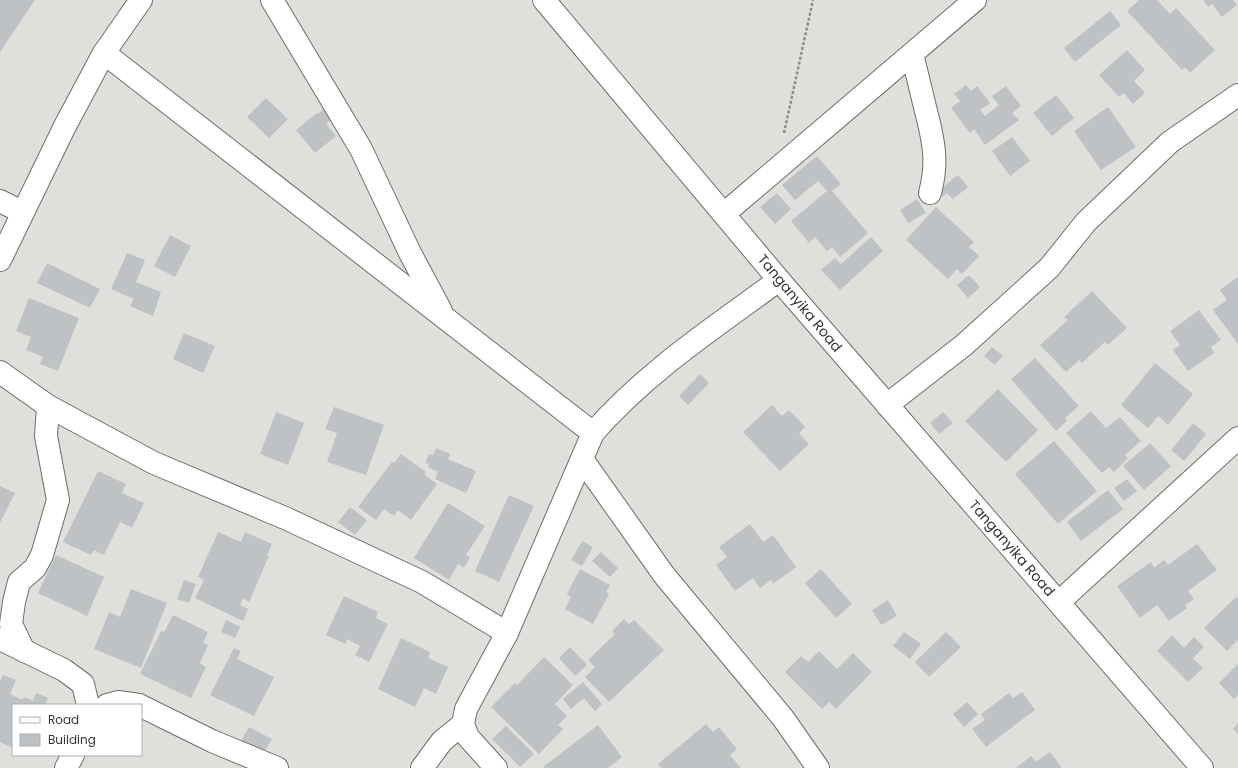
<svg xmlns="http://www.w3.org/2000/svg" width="1238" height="768" font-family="Poppins,sans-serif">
  <rect width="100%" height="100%" fill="#e1dfdb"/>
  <g fill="#bec2c5">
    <polygon points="0,0 35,0 0,52"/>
    <polygon points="1139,0 1157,0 1170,14 1176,8 1215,50 1190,73 1185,67 1182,70 1127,11"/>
    <polygon points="1203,0 1233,0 1237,5 1222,17 1212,4 1208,7"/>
    <polygon points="1110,11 1121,25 1075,62 1064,48"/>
    <polygon points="1127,50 1145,70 1134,81 1145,93 1133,104 1124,93 1119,97 1099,75"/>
    <polygon points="966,85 971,91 977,86 990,103 980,110 985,116 999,105 992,96 1006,86 1021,106 1012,113 1019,120 985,145 974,129 970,133 951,108 960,101 954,94"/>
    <polygon points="1056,95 1074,118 1052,136 1033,113"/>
    <polygon points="266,98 288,119 269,138 247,117"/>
    <polygon points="1108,107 1136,147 1101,170 1074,131"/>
    <polygon points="325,108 333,118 326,124 336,136 315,153 296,130 317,113 318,114"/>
    <polygon points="1012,137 1030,161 1010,176 992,151"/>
    <polygon points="817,156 841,184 832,191 868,233 840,257 832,247 827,251 815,237 809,243 791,221 827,191 818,181 795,200 782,185"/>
    <polygon points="958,175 968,187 953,199 947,193 943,196 938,191"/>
    <polygon points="777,193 791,209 775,224 760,207"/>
    <polygon points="917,199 926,213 908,223 900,210"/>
    <polygon points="936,207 974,242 969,247 979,256 962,274 957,269 948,279 906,240"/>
    <polygon points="170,235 191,246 175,277 154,266"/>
    <polygon points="871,237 883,251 840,290 821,270 835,258 841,264"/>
    <polygon points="127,253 145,260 136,282 161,292 153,316 130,306 134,299 111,289"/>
    <polygon points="47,263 100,289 90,308 37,283"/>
    <polygon points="969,275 980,287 968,298 957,285"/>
    <polygon points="1238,277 1238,344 1213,310 1227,300 1220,290"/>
    <polygon points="1092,291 1127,328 1108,345 1105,342 1082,363 1079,360 1066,372 1040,345 1068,320 1064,317"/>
    <polygon points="29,298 79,318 58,371 40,364 43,357 26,350 31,337 16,331"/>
    <polygon points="1199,310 1221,340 1211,347 1214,353 1188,371 1173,350 1180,345 1170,331"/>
    <polygon points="184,333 215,346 203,373 173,359"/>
    <polygon points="992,347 1003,356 995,365 984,356"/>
    <polygon points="1035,358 1079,406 1065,418 1067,421 1056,431 1011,379"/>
    <polygon points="1155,363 1193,394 1168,425 1158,416 1148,428 1121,405"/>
    <polygon points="700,374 709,383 688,405 679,396"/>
    <polygon points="998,389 1038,430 1006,462 965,421"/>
    <polygon points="772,405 782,416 789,410 805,427 799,433 809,444 780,471 743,432"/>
    <polygon points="334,407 384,425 366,475 327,462 337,433 325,429"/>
    <polygon points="1091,411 1106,428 1120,417 1141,441 1125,455 1128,458 1114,472 1109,467 1102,473 1066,433"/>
    <polygon points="276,412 304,423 288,465 260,454"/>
    <polygon points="943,412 953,423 939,434 930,423"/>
    <polygon points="1193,423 1206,434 1184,461 1171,450"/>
    <polygon points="1054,441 1097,491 1058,524 1015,474"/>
    <polygon points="1150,443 1171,466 1144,490 1123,466"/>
    <polygon points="436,448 450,454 448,459 476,471 466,493 435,479 438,472 428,467 429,464 425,463 429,454 433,455"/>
    <polygon points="401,454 426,472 424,474 437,484 411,520 398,510 394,516 384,509 376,520 358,507 392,462 394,463"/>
    <polygon points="98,471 126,484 122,493 144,503 132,528 120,522 104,555 94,550 91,555 63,542"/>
    <polygon points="1127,479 1137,491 1124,501 1114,488"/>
    <polygon points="0,486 15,493 0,523"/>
    <polygon points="1108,490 1123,509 1081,541 1067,522"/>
    <polygon points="509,495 534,506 499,582 475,571"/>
    <polygon points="448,503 485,526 466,555 470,557 464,568 458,564 449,580 414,558"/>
    <polygon points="350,507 367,520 355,535 338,522"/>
    <polygon points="750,524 763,542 773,535 796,567 773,584 771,580 760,588 753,578 735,591 716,565 727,557 719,547"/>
    <polygon points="218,532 241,542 245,532 272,544 267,555 269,556 249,602 243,598 240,605 248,609 243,621 195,598 204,580 198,577"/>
    <polygon points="582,541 593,547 582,566 571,560"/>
    <polygon points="1197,544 1217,570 1188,591 1194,599 1185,605 1187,608 1169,621 1157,605 1140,618 1117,586 1151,562 1154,568 1164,560 1168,565"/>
    <polygon points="601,552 618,568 610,577 592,561"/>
    <polygon points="56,555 104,577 87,616 38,593"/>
    <polygon points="580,569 610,585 606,592 609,594 593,624 565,609 571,597 567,594"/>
    <polygon points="821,569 852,604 836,618 805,583"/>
    <polygon points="184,580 196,584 189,603 177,599"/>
    <polygon points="131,589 167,603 141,668 94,649 109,612 120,617"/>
    <polygon points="344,596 378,612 376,618 388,624 369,662 355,655 360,646 347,639 345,644 326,635"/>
    <polygon points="1236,597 1238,599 1238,640 1227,651 1204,628"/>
    <polygon points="888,600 897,616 881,625 872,610"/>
    <polygon points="173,615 208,632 203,643 208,645 200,663 206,667 191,698 140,674 161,631 164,632"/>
    <polygon points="624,619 629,624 634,620 664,650 609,702 585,677 595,667 588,660 615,634 612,631"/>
    <polygon points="226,620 240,627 235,638 221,632"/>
    <polygon points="904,632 921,644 910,659 893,646"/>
    <polygon points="946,632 961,647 929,677 915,662"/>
    <polygon points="1172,635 1184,648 1194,637 1204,647 1193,658 1203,668 1188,682 1157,651"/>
    <polygon points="401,638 430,652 428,658 448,667 436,694 424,688 415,707 378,689"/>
    <polygon points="570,647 587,665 575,676 559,658"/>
    <polygon points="234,648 241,651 237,659 274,677 254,716 210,695"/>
    <polygon points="819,651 837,669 853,653 872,672 836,709 829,702 822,709 785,672 801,656 808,662"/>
    <polygon points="544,657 573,685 555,704 567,716 558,725 563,729 539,754 491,707 515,683 517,685"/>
    <polygon points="1238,664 1238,695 1234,699 1219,683"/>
    <polygon points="3,675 16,680 10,694 22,700 24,697 33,701 36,693 48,698 45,705 13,705 13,748 0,742 0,681"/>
    <polygon points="583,682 602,704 595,711 584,698 571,709 563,699"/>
    <polygon points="1022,692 1035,710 986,747 972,729 985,720 981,714 1009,693 1013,698"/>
    <polygon points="967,702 978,714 964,727 953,714"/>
    <polygon points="1238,723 1238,734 1233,729"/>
    <polygon points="706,724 713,732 719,727 737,749 730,755 741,768 661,768 658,764"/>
    <polygon points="598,725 622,757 608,768 544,768 543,767"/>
    <polygon points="506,726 534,754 520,767 492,739"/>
    <polygon points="249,727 272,739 264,752 241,741"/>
    <polygon points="1050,752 1062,768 1016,768 1031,756 1036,762"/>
  </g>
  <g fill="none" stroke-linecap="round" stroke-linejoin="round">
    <defs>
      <g id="minor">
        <polyline points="272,0 361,149 410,253 441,311"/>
        <polyline points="544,0 779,280 1202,768"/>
        <polyline points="104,53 593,433"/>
        <path d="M912 54C918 77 923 100 929 123 935 149 937 166 930 193"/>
        <polyline points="0,201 22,212"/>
        <polyline points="725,213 975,0"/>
        <polyline points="0,260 65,126 104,53 141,0"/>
        <polyline points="0,372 48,406 154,463 285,518 422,582 507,633"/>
        <polyline points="887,405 964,345 1049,268 1086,222 1170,142 1238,95"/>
        <polyline points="582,459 664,575 783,718 818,768"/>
        <polyline points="1059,602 1238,438"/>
        <polyline points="0,639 64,670 83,684 88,705"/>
        <polyline points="24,651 11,624 14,602 19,582 35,568 42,555 58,500 46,436 48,406"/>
        <polyline points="107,705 118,702 139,705"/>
        <polyline points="141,706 212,741 277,768"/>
        <polyline points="66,768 73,755"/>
        <polyline points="422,768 442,741 463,724"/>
        <path d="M496 768 468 737 463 724 466 709 507 633 593 433C646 372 715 327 779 280"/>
      </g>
    </defs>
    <use href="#minor" stroke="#6f6d6a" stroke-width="24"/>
    <polyline stroke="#8e8d8a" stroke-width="2.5" stroke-dasharray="3 2" stroke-linecap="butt" points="784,133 813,0"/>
    <use href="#minor" stroke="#fff" stroke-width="22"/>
  </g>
  <g text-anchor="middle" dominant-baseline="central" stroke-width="3" stroke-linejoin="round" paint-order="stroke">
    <g font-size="14" fill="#353433" stroke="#fff">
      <text transform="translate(800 303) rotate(50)">Tanganyika Road</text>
      <text transform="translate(1012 548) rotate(49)">Tanganyika Road</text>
    </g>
  </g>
  <rect x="12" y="704" width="130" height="52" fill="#ffffff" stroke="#aeaead"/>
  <rect x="20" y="717" width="20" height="6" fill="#ffffff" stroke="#aeaead"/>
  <text x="48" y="724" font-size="12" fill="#353433">Road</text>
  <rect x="20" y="734" width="20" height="12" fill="#bec2c5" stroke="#aeaead"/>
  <text x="48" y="744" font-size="12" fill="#353433">Building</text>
</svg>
